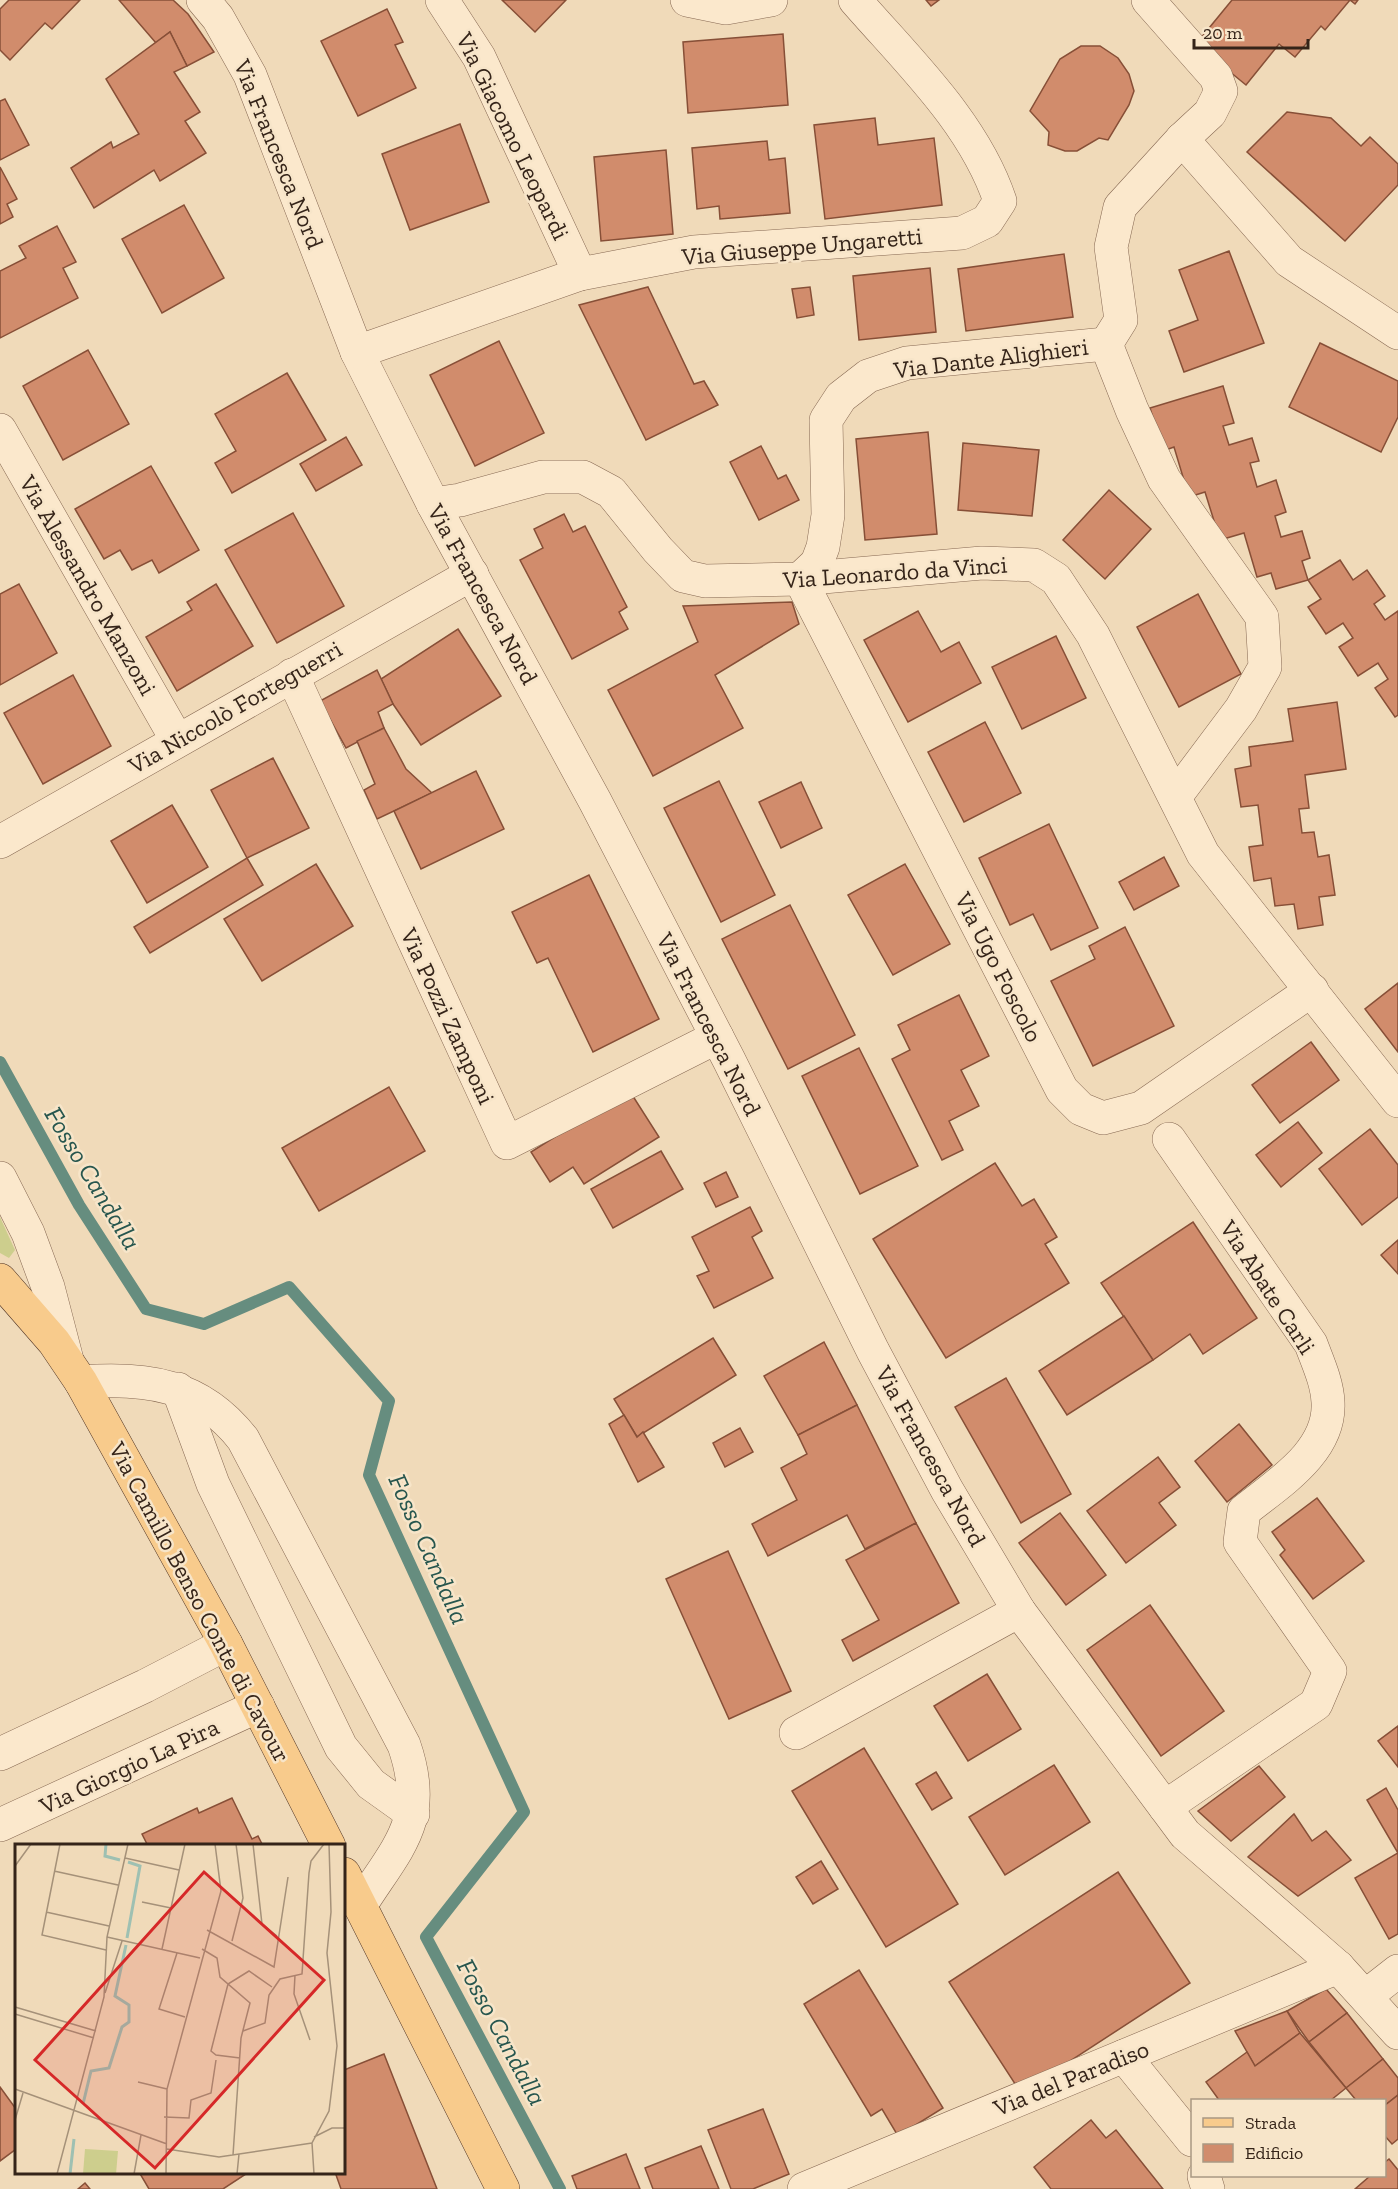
<svg xmlns="http://www.w3.org/2000/svg" width="1398" height="2189" font-family="'Zilla Slab',serif">
  <rect width="100%" height="100%" fill="#f0dab9"/>
  <polygon fill="#cdce8d" points="0,1217 15,1250 9,1258 0,1253"/>
  <g fill="none" stroke-linecap="round" stroke-linejoin="round">
    <polyline stroke="#668d7f" stroke-width="12" points="0,1062 79,1205 146,1309 204,1324 289,1287 389,1401 369,1475 524,1812 426,1937 560,2189"/>
  </g>
  <g fill="#d18c6c" stroke="#874f37" stroke-width="1.5">
    <polygon points="9,0 80,0 52,29 45,23 10,60 0,50 0,9"/>
    <polygon points="119,0 173,0 188,14 214,52 187,66 170,32 156,43"/>
    <polygon points="502,0 566,0 535,32"/>
    <polygon points="926,0 939,0 931,6"/>
    <polygon points="1232,0 1358,0 1355,4 1350,0 1325,30 1321,26 1295,57 1279,44 1246,85 1196,44"/>
    <polygon points="387,9 403,42 395,45 416,88 358,116 321,41"/>
    <polygon points="170,32 187,66 174,72 200,112 185,121 206,153 160,181 154,170 94,208 71,168 111,142 113,148 139,134 106,79"/>
    <polygon points="783,34 788,105 688,113 683,42"/>
    <polygon points="1081,46 1100,46 1118,58 1129,74 1134,91 1129,105 1108,140 1099,138 1077,151 1065,151 1048,145 1049,132 1030,111 1060,59"/>
    <polygon points="5,99 29,145 0,160 0,101"/>
    <polygon points="1287,112 1331,118 1361,146 1370,137 1398,164 1398,185 1345,241 1247,152"/>
    <polygon points="875,118 878,145 934,138 942,205 825,219 814,125"/>
    <polygon points="460,124 489,202 410,230 382,154"/>
    <polygon points="767,141 769,160 785,158 790,213 720,219 719,206 697,209 692,148"/>
    <polygon points="666,150 673,234 601,241 594,157"/>
    <polygon points="0,167 17,199 7,204 13,217 0,224"/>
    <polygon points="184,205 224,278 162,313 122,239"/>
    <polygon points="57,226 76,262 63,268 78,298 0,338 0,271 26,258 19,246"/>
    <polygon points="1229,251 1264,343 1184,372 1169,331 1198,320 1179,270"/>
    <polygon points="1064,254 1073,317 966,331 958,269"/>
    <polygon points="930,268 936,332 859,340 853,276"/>
    <polygon points="648,287 694,384 704,381 718,405 646,440 579,305"/>
    <polygon points="810,287 814,315 797,318 792,289"/>
    <polygon points="499,341 544,433 475,466 430,375"/>
    <polygon points="1320,343 1398,381 1398,417 1381,452 1289,407"/>
    <polygon points="88,350 129,424 63,460 23,386"/>
    <polygon points="287,373 326,440 232,493 215,463 236,451 215,414"/>
    <polygon points="1223,386 1234,423 1223,426 1229,445 1252,438 1259,461 1250,463 1257,487 1276,480 1286,512 1275,516 1281,537 1302,531 1310,558 1302,561 1308,580 1276,589 1271,573 1257,577 1244,533 1220,540 1205,492 1189,497 1174,447 1163,451 1150,408"/>
    <polygon points="928,432 937,534 865,540 856,439"/>
    <polygon points="346,437 362,465 316,491 300,464"/>
    <polygon points="963,443 1039,450 1032,516 958,510"/>
    <polygon points="761,446 778,479 786,475 799,500 759,520 730,462"/>
    <polygon points="151,466 199,550 159,573 152,560 132,570 120,550 104,559 75,509"/>
    <polygon points="1109,490 1151,529 1105,579 1063,540"/>
    <polygon points="293,513 344,606 277,643 225,550"/>
    <polygon points="564,514 573,532 585,526 627,607 619,612 628,629 572,659 520,560 543,548 534,529"/>
    <polygon points="1340,560 1353,580 1367,570 1385,596 1374,604 1385,620 1398,611 1398,715 1395,717 1375,688 1388,679 1378,663 1358,676 1339,647 1353,638 1343,623 1326,634 1308,607 1321,599 1308,580"/>
    <polygon points="19,584 57,653 0,685 0,594"/>
    <polygon points="216,584 253,646 177,691 146,637 192,610 187,602"/>
    <polygon points="1198,594 1241,674 1179,707 1137,627"/>
    <polygon points="792,602 799,624 715,675 743,728 653,776 608,690 698,642 683,606"/>
    <polygon points="918,611 941,652 959,642 981,683 908,722 864,640"/>
    <polygon points="458,629 501,696 421,745 393,704 381,679"/>
    <polygon points="1056,636 1086,698 1022,729 992,667"/>
    <polygon points="377,670 393,704 378,712 384,728 346,748 320,701"/>
    <polygon points="73,675 111,746 43,784 4,713"/>
    <polygon points="1337,702 1346,769 1305,775 1309,808 1299,809 1302,833 1314,832 1318,857 1329,855 1335,895 1319,897 1323,925 1298,929 1294,904 1275,906 1271,878 1254,881 1249,847 1263,845 1258,805 1241,807 1235,769 1251,766 1249,747 1293,741 1288,709"/>
    <polygon points="985,722 1021,793 964,822 928,752"/>
    <polygon points="384,728 406,769 432,793 377,819 364,790 375,784 357,741"/>
    <polygon points="273,758 309,828 247,858 211,790"/>
    <polygon points="476,771 504,829 421,869 394,811"/>
    <polygon points="719,781 775,895 721,922 664,808"/>
    <polygon points="801,782 822,828 781,848 759,802"/>
    <polygon points="172,805 208,867 147,903 111,841"/>
    <polygon points="1049,824 1098,928 1051,950 1033,914 1010,925 979,858"/>
    <polygon points="1164,857 1179,886 1134,910 1119,882"/>
    <polygon points="247,858 263,885 150,953 134,927"/>
    <polygon points="316,864 353,926 262,981 224,919"/>
    <polygon points="905,864 950,944 893,975 848,895"/>
    <polygon points="589,875 659,1019 593,1052 548,958 537,963 512,912"/>
    <polygon points="790,905 855,1035 788,1069 722,939"/>
    <polygon points="1125,927 1174,1026 1093,1066 1051,981 1095,959 1089,946"/>
    <polygon points="1398,983 1398,1052 1365,1009"/>
    <polygon points="959,995 989,1056 961,1070 979,1106 949,1121 963,1150 942,1160 892,1059 910,1050 898,1025"/>
    <polygon points="1311,1042 1339,1080 1280,1123 1252,1085"/>
    <polygon points="859,1048 918,1166 860,1194 802,1076"/>
    <polygon points="389,1087 425,1151 319,1211 282,1148"/>
    <polygon points="629,1090 659,1137 584,1184 573,1167 550,1182 531,1152"/>
    <polygon points="1298,1122 1322,1153 1281,1187 1256,1155"/>
    <polygon points="1370,1129 1398,1165 1398,1197 1362,1225 1319,1169"/>
    <polygon points="661,1151 683,1189 613,1228 591,1189"/>
    <polygon points="995,1163 1022,1206 1034,1199 1057,1237 1045,1244 1069,1283 946,1358 873,1239"/>
    <polygon points="726,1172 738,1197 716,1207 704,1183"/>
    <polygon points="750,1207 762,1231 752,1237 773,1278 714,1308 697,1276 709,1271 692,1237"/>
    <polygon points="1193,1222 1257,1318 1203,1354 1190,1334 1153,1360 1101,1283"/>
    <polygon points="1398,1240 1398,1274 1381,1255"/>
    <polygon points="1124,1316 1153,1360 1067,1415 1039,1371"/>
    <polygon points="713,1338 736,1375 637,1437 614,1399"/>
    <polygon points="824,1342 857,1405 798,1435 764,1376"/>
    <polygon points="1006,1378 1071,1494 1021,1523 955,1407"/>
    <polygon points="857,1405 916,1523 865,1549 847,1515 768,1556 752,1524 797,1500 781,1468 807,1454 798,1435"/>
    <polygon points="624,1415 637,1437 643,1432 664,1467 638,1482 609,1424"/>
    <polygon points="1239,1424 1272,1465 1227,1502 1195,1461"/>
    <polygon points="740,1428 753,1452 725,1467 713,1443"/>
    <polygon points="1158,1457 1180,1487 1159,1503 1176,1525 1126,1563 1087,1511"/>
    <polygon points="1317,1498 1364,1561 1313,1599 1280,1555 1285,1550 1272,1532"/>
    <polygon points="1060,1513 1106,1575 1066,1605 1019,1543"/>
    <polygon points="916,1523 959,1603 853,1661 842,1640 879,1620 846,1560"/>
    <polygon points="728,1551 791,1691 729,1719 666,1579"/>
    <polygon points="1150,1605 1224,1711 1161,1756 1087,1650"/>
    <polygon points="987,1674 1021,1729 968,1761 934,1706"/>
    <polygon points="1398,1726 1398,1767 1378,1741"/>
    <polygon points="864,1748 958,1904 886,1947 792,1791"/>
    <polygon points="1054,1765 1090,1822 1005,1875 969,1817"/>
    <polygon points="1259,1766 1285,1797 1231,1841 1198,1811"/>
    <polygon points="936,1772 952,1798 932,1810 916,1784"/>
    <polygon points="1386,1788 1398,1810 1398,1934 1389,1939 1355,1878 1398,1853 1367,1800"/>
    <polygon points="232,1798 252,1839 258,1836 263,1846 148,1846 142,1834 197,1808 199,1813"/>
    <polygon points="1294,1814 1312,1841 1326,1831 1351,1860 1298,1896 1248,1857"/>
    <polygon points="821,1861 838,1889 813,1904 796,1877"/>
    <polygon points="1118,1872 1190,1983 1021,2093 949,1982"/>
    <polygon points="859,1970 943,2108 898,2136 882,2109 871,2116 804,2004"/>
    <polygon points="1326,1989 1347,2013 1309,2042 1287,2011"/>
    <polygon points="1287,2011 1300,2033 1255,2066 1235,2031"/>
    <polygon points="1347,2013 1383,2059 1346,2088 1309,2042"/>
    <polygon points="1300,2033 1346,2088 1331,2100 1219,2100 1206,2082 1247,2052 1255,2066"/>
    <polygon points="384,2054 437,2189 341,2189 335,2172 344,2172 344,2070"/>
    <polygon points="1383,2059 1398,2078 1398,2095 1384,2106 1384,2100 1356,2100 1346,2088"/>
    <polygon points="0,2087 16,2109 16,2149 0,2161"/>
    <polygon points="1398,2095 1398,2139 1392,2144 1384,2135 1384,2106"/>
    <polygon points="763,2109 789,2174 753,2189 731,2189 708,2130"/>
    <polygon points="1091,2120 1106,2138 1116,2130 1163,2189 1051,2189 1034,2167"/>
    <polygon points="701,2146 719,2189 653,2189 645,2168"/>
    <polygon points="626,2154 640,2189 577,2189 572,2176"/>
    <polygon points="1389,2159 1398,2170 1398,2189 1355,2189 1370,2176 1384,2176 1384,2163"/>
    <polygon points="139,2172 249,2172 223,2189 149,2189"/>
    <polygon points="85,2183 90,2189 78,2189"/>
  </g>
  <g fill="none" stroke-linecap="round" stroke-linejoin="round">
    <defs>
      <g id="minor">
        <polyline points="203,0 218,18 250,75 357,352 433,504 595,801 729,1060 873,1351 947,1490 1019,1611 1185,1834 1338,1967 1398,2033"/>
        <polyline points="442,0 479,57 580,274"/>
        <polyline points="687,0 726,8 771,0"/>
        <polyline points="1182,139 1289,261 1398,333"/>
        <polyline points="1106,344 907,363 868,376 841,397 826,420 828,515 823,547 817,563 800,579 1062,1090 1081,1109 1103,1118 1141,1108 1312,990"/>
        <polyline points="1106,344 1132,410 1164,479 1262,617 1265,667 1241,709 1175,797"/>
        <polyline points="1106,344 1121,320 1111,247 1120,207 1182,139 1210,113 1221,91 1216,77 1148,0"/>
        <path d="M357 352 580 274 694 252 962 233 987 221 1000 201C974 123 908 61 855 0"/>
        <polyline points="0,430 177,740"/>
        <polyline points="433,504 460,500 543,477 583,477 611,492 658,550 683,576 705,581 800,579 982,563 1034,565 1056,579 1093,635 1203,854 1398,1101"/>
        <polyline points="292,675 507,1143 717,1037"/>
        <polyline points="0,842 472,574"/>
        <polyline points="0,1178 28,1233 48,1287 67,1360"/>
        <path d="M81 1382C146 1377 200 1384 243 1439L404 1745C430 1820 398 1846 360 1906"/>
        <polyline points="178,1389 213,1484 341,1747 371,1784 413,1814"/>
        <polyline points="796,1733 1019,1611"/>
        <polyline points="0,1754 145,1686 226,1644"/>
        <path d="M1165 1807 1316 1704 1330 1671 1240 1542 1244 1511C1277 1484 1331 1452 1328 1402 1327 1382 1318 1363 1311 1344L1169 1139"/>
        <polyline points="0,1825 258,1706"/>
        <polyline points="1366,1996 1398,1971"/>
        <polyline points="1124,2056 1192,2140"/>
        <polyline points="1204,2176 1208,2189"/>
        <polyline points="804,2189 1338,1967"/>
      </g>
      <g id="major">
        <polyline points="0,1280 54,1342 81,1382 226,1644 329,1846"/>
        <polyline points="344,1874 503,2189"/>
      </g>
    </defs>
    <use href="#minor" stroke="#876953" stroke-width="34"/>
    <use href="#major" stroke="#543828" stroke-width="34"/>
    <use href="#minor" stroke="#fbe8cc" stroke-width="33"/>
    <use href="#major" stroke="#f8cb8c" stroke-width="33"/>
  </g>
  <g text-anchor="middle" dominant-baseline="central" stroke-width="5" stroke-linejoin="round" paint-order="stroke">
    <g font-size="24" fill="#352419" stroke="#f7e5c9">
      <text transform="translate(513 136) rotate(64)">Via Giacomo Leopardi</text>
      <text transform="translate(279 154) rotate(68)">Via Francesca Nord</text>
      <text transform="translate(802 246) rotate(-5)">Via Giuseppe Ungaretti</text>
      <text transform="translate(991 358) rotate(-7)">Via Dante Alighieri</text>
      <text transform="translate(895 572) rotate(-4)">Via Leonardo da Vinci</text>
      <text transform="translate(88 585) rotate(60)">Via Alessandro Manzoni</text>
      <text transform="translate(483 594) rotate(61)">Via Francesca Nord</text>
      <text transform="translate(235 707) rotate(-30)">Via Niccolò Forteguerri</text>
      <text transform="translate(999 967) rotate(63)">Via Ugo Foscolo</text>
      <text transform="translate(448 1016) rotate(65)">Via Pozzi Zamponi</text>
      <text transform="translate(709 1024) rotate(63)">Via Francesca Nord</text>
      <text transform="translate(1268 1287) rotate(57)">Via Abate Carli</text>
      <text transform="translate(931 1456) rotate(61)">Via Francesca Nord</text>
      <text transform="translate(200 1602) rotate(62)">Via Camillo Benso Conte di Cavour</text>
      <text transform="translate(129 1766) rotate(-25)">Via Giorgio La Pira</text>
      <text transform="translate(1071 2078) rotate(-22)">Via del Paradiso</text>
    </g>
    <g font-size="26" font-style="italic" fill="#27564e" stroke="#f7e5c9">
      <text transform="translate(93 1178) rotate(59)">Fosso Candalla</text>
      <text transform="translate(429 1549) rotate(66)">Fosso Candalla</text>
      <text transform="translate(502 2032) rotate(62)">Fosso Candalla</text>
    </g>
  </g>
  <g transform="translate(15 1844)">
    <rect width="330" height="330" fill="#f0dab9"/>
    <path d="M70 305 103 307 101 330H68Z" fill="#cdce8d"/>
    <path fill="none" stroke="#9ec0b2" stroke-width="3" d="M91 0 90 12 105 16M112 94 125 22 113 18M68 260 76 227 94 224 107 183 114 178V161L100 152 111 101M55 330 59 295"/>
    <path fill="none" stroke="#a59179" stroke-width="1.5" d="M45 0 27 91 91 106M238 0 247 80 262 92M110 14 164 26M0 22 16 0M39 27 103 41M127 58 156 64M31 68 94 82M192 86 259 123 273 33M92 93 185 114M217 97 228 54 221 0M147 105 170 0M187 105 202 114 205 133 235 159 226 194 218 311M162 109 144 165 170 173M280 131 279 150 295 196M90 149 107 97M0 163 81 187M0 170 79 194M228 187 250 179 254 151 265 135 287 130 294 29 296 17 309 0M225 214 201 211 196 207 213 140 234 127 257 143M123 238 152 245M0 245 152 300M149 273 174 274 176 256 196 249 201 216M0 276 8 249M299 293 317 284H330M152 305 204 313 297 299M42 330 89 153 92 93 113 0M119 330 126 291M151 330 152 245 206 47 200 0M222 330 224 310M299 330 297 299 314 267 322 202 312 109 316 68 314 0"/>
    <path fill="#d62828" fill-opacity="0.15" stroke="#d62828" stroke-width="3" d="M189 28 309 136 140 324 20 216Z"/>
    <rect width="330" height="330" fill="none" stroke="#352419" stroke-width="3"/>
  </g>
  <rect x="1191" y="2099" width="195" height="78" fill="#f7e5c9" stroke="#a99883" stroke-width="1.5"/>
  <rect x="1203" y="2118" width="30" height="9" fill="#f8cb8c" stroke="#a99883" stroke-width="1.5"/>
  <text x="1245" y="2129" font-size="18" fill="#352419">Strada</text>
  <rect x="1203" y="2144" width="30" height="18" fill="#d18c6c" stroke="#a99883" stroke-width="1.5"/>
  <text x="1245" y="2159" font-size="18" fill="#352419">Edificio</text>
  <path d="M1194 39v9h114v-9" fill="none" stroke="#352419" stroke-width="3"/>
  <text x="1203" y="39" font-size="18" fill="#352419" stroke="#f7e5c9" stroke-width="4.5" paint-order="stroke">20 m</text>
</svg>
